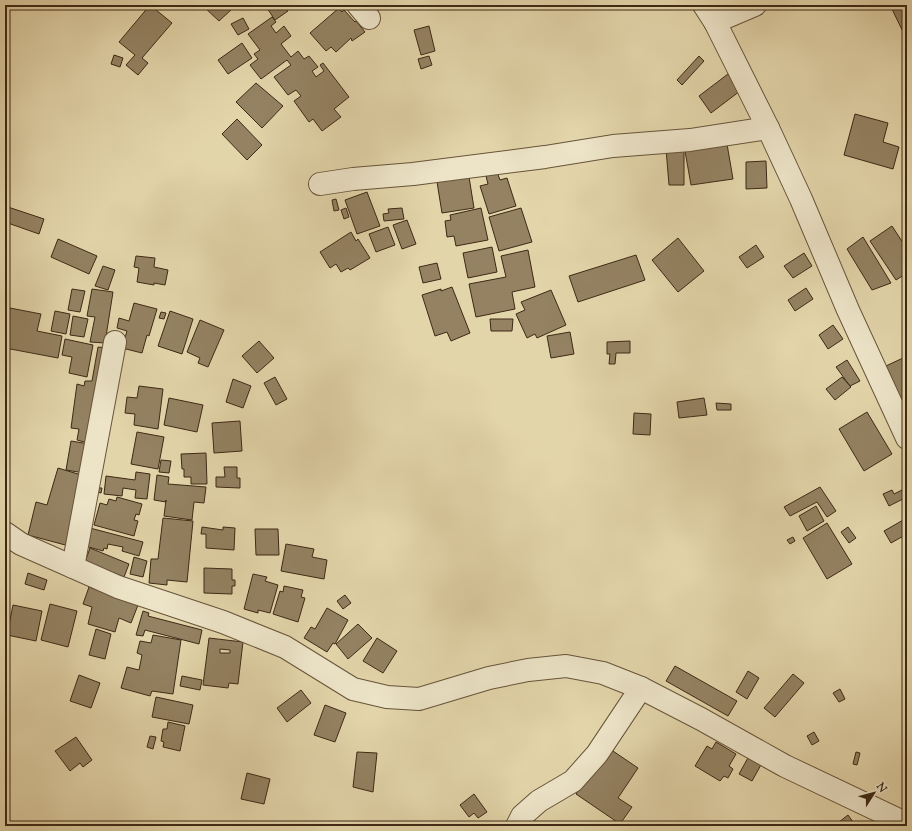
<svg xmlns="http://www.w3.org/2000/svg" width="912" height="831" font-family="'Sorts Mill Goudy',serif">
  <rect width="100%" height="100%" fill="#e3d5aa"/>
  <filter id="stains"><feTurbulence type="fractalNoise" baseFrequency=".005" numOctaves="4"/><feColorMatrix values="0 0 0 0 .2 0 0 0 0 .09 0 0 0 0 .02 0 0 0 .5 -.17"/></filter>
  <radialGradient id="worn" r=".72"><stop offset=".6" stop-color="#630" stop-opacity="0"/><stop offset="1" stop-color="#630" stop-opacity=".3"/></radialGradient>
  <g fill="#948262" stroke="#3e2915" fill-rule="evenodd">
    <polygon points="150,5 172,23 142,58 148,63 138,75 126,65 135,55 119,42"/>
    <polygon points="185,5 197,5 195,10"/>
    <polygon points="206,5 228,5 232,9 219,21 204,7"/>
    <polygon points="265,5 284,5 288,11 275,20"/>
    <polygon points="890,5 907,5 907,37 906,38"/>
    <polygon points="339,8 342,12 344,10 355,22 356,21 365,32 352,41 351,38 336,52 331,47 326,51 310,33"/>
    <polygon points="272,17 276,22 271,26 276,33 284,26 291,36 281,44 291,57 298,51 304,59 309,56 318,67 312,71 316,77 324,71 320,65 323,63 349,97 334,109 341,117 322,131 313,119 309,122 294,101 301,96 296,90 288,95 274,77 291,65 287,60 261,79 250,65 258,59 254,54 260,50 248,34"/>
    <polygon points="243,18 249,29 238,35 231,24"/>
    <polygon points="429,26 435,51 421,55 414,30"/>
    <polygon points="242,43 252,58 228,74 218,60"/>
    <polygon points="114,55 123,58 120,67 111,64"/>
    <polygon points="429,56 432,65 421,69 418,59"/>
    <polygon points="699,56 704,61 682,85 677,80"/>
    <polygon points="728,74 740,91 711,113 699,96"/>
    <polygon points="256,83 283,106 262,128 236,102"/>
    <polygon points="855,114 888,123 883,142 899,147 893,169 844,155"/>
    <polygon points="237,119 262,145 247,160 222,134"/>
    <polygon points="727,144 733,179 691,185 685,151"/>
    <polygon points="666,149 684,151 684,185 669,185"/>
    <polygon points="766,161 767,188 746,189 746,162"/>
    <polygon points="497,172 500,180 507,178 516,206 489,214 480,186 488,184 486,176"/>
    <polygon points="469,177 474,208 442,213 437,182"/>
    <polygon points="367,192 380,226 357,234 345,200"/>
    <polygon points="336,199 339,210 334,211 332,200"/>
    <polygon points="5,206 44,219 39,234 5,222"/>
    <polygon points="346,208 349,217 344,219 341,210"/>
    <polygon points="402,208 404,219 384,221 383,214 389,213 388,209"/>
    <polygon points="481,208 488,240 456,246 454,236 447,237 445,221 451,220 450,215"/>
    <polygon points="521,208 532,242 499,251 489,217"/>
    <polygon points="407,220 416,244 402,249 393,225"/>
    <polygon points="892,226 907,249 907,273 896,280 870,241"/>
    <polygon points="388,227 395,245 376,252 369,234"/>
    <polygon points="351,232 356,241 358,239 370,258 350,270 348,268 341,272 336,264 330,268 320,252"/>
    <polygon points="863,237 891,283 872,290 847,249"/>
    <polygon points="678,238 704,271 678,292 652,260"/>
    <polygon points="58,239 97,256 89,274 51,257"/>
    <polygon points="756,245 764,257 747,268 739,257"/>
    <polygon points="492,247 497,272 468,278 463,253"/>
    <polygon points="528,250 535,287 512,292 515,309 476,317 469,284 506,277 501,256"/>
    <polygon points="804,253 812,266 793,278 784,266"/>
    <polygon points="636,255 645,280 578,302 569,276"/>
    <polygon points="136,256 155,258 154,267 168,270 165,285 154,283 154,285 137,282 139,268 134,267"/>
    <polygon points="437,263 441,279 423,283 419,267"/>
    <polygon points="103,266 115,270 108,290 95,286"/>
    <polygon points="452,287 470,333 451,341 447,332 435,336 422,295 441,289 441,291"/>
    <polygon points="806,288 813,299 795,311 788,300"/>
    <polygon points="72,289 85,291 80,312 68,310"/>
    <polygon points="92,289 113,292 105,343 90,342 95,317 87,316"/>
    <polygon points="551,290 566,325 537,338 535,334 527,338 516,314 525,310 521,302"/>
    <polygon points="134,303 157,309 149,336 147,335 142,353 122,348 127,331 117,328 119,318 129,321"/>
    <polygon points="10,308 41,314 37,331 62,336 58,358 5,348 5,334"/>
    <polygon points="55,311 70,314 66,334 51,331"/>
    <polygon points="170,311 193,319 182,354 158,346"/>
    <polygon points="161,312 166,313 164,319 159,318"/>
    <polygon points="73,316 88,319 84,337 70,335"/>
    <polygon points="490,319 513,319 512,331 491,331"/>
    <polygon points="200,320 224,330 208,367 198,363 200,358 187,352"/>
    <polygon points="833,325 843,339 828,349 819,335"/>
    <polygon points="570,332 574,354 551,358 547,336"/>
    <polygon points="65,339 93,345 87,377 69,373 72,357 62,355"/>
    <polygon points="259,341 274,358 257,373 242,356"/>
    <polygon points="630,341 630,353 616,353 615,364 609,364 610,354 607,354 607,342"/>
    <polygon points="98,347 107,348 88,443 77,440 79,429 71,428 77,384 84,386 85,381 92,381"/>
    <polygon points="903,358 907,366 907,411 886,366"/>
    <polygon points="847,360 860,381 850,386 836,367"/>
    <polygon points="275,377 287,399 276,405 264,383"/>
    <polygon points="842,377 851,387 835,400 826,389"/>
    <polygon points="233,379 251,386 243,408 226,402"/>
    <polygon points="139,386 163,389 158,429 134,425 135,414 125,413 127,397 137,398"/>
    <polygon points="169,398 203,405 197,432 164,425"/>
    <polygon points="704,398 707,415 679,418 677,402"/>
    <polygon points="716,403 731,404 731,410 717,410"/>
    <polygon points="867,412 892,454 864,471 839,429"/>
    <polygon points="634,413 651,414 650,435 633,434"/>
    <polygon points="240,421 242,451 214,453 212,423"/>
    <polygon points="137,432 164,437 158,469 131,464"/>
    <polygon points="71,441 89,444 84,473 66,470"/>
    <polygon points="206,453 207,484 191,484 191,477 184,477 184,469 182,469 181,454"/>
    <polygon points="161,460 171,461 169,473 159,472"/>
    <polygon points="224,467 237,467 237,478 240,478 240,488 216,487 216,477 225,477"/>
    <polygon points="58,468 88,477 69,546 28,535 36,502 47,505"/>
    <polygon points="136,472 150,474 147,499 135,498 136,490 123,488 122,496 104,494 106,476 135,480"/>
    <polygon points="157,475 169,477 168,484 206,487 204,503 194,502 192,520 164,516 166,500 166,502 154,500"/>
    <polygon points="820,487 836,511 827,517 817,502 790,516 784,507"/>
    <polygon points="97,488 102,488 101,493 97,492"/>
    <polygon points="892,490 894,494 902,490 905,498 889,506 883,494"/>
    <polygon points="117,497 142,504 139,515 136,514 134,520 138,521 134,536 94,525 100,503 107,505 109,499 116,501"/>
    <polygon points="816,506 824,521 807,531 799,516"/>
    <polygon points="163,518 193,521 187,582 167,580 167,585 149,583 151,559 158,559"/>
    <polygon points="905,519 907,523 907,534 891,543 884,531"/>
    <polygon points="827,523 852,564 827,579 803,538"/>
    <polygon points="202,527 223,530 223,527 235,528 234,550 206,548 206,534 201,534"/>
    <polygon points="848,527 856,538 849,543 841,532"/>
    <polygon points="90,528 143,542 139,556 122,551 123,547 108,544 107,549 104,548 103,551 85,546"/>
    <polygon points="255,529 278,529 279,555 256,555"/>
    <polygon points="793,537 795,541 790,544 787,540"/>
    <polygon points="286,544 314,549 312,557 327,560 324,579 281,571"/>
    <polygon points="90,548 129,564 124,577 85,562"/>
    <polygon points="134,557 147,561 143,577 130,574"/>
    <polygon points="204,568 232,569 232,580 235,580 235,586 232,586 232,594 204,593"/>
    <polygon points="28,573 47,580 44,590 25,584"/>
    <polygon points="253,574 267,577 265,581 278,585 270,613 258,610 258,613 244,609"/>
    <polygon points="284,586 303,590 301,597 305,598 298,622 273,614 280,591 283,592"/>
    <polygon points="89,587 138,605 131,623 119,618 115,632 88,624 92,607 83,604"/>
    <polygon points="345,595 351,603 343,609 337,601"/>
    <polygon points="50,604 77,611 68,647 41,640"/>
    <polygon points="13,605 42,611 36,641 7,635"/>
    <polygon points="327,608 348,620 335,644 333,643 327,652 304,638 311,627 315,629"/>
    <polygon points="143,611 149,613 148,616 202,630 199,644 145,630 143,636 136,635"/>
    <polygon points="358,624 372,638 348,659 336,644"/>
    <polygon points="96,629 111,634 105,659 89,655"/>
    <polygon points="153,635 181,640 173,694 152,691 150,696 121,688 127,667 139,670 142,655 137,653 140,641 151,643"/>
    <path d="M209 638 243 642 238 684 229 683 228 688 203 685ZM220 649 230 650V653H220Z"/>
    <polygon points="377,638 397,651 383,673 363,661"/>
    <polygon points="675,666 737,701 728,716 666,681"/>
    <polygon points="748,671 759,678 747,699 736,692"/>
    <polygon points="793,674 804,683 775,717 764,708"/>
    <polygon points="79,675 100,683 91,708 70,701"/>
    <polygon points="182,676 202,680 200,690 180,686"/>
    <polygon points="840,689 845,699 839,702 833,693"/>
    <polygon points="301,690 311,703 287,722 277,708"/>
    <polygon points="156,697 193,705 189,724 152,717"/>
    <polygon points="325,705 346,713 335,742 314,735"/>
    <polygon points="168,722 185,726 180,751 163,747 164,742 161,741 163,729 167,729"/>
    <polygon points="814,732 819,741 812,745 807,736"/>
    <polygon points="150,736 156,737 153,749 147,747"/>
    <polygon points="76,737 92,760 83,767 80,763 70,771 55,751"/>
    <polygon points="716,742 736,754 729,766 733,769 728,778 724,776 720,781 695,766 707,746 712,749"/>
    <polygon points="607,747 638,768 618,798 632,807 620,824 576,794"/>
    <polygon points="357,752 377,753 373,792 353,787"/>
    <polygon points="856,752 860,753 857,765 853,764"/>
    <polygon points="749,756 762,763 752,781 739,774"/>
    <polygon points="247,773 270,779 264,804 241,799"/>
    <polygon points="474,794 487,812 478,818 474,813 469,817 460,805"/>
    <polygon points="848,815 856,826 834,826"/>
  </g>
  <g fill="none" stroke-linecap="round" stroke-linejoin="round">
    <defs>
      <g id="minor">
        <polyline points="358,5 369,18"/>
        <polyline points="704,5 715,22 768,128 801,199 848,310 907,438"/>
        <polyline points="715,22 755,5"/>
        <polyline points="320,184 353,179 413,174 545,157 613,146 690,140 768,128"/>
        <polyline points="5,533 21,544 118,587 223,622 285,647 353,689 387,697 419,699 489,678 528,670 566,666 603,673 641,688 701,719 785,766 907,824"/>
        <polyline points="73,567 115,342"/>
        <polyline points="517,826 522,816 539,801 573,781 597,754 641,688"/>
      </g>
    </defs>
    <use href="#minor" stroke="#67543a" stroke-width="24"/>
    <use href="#minor" stroke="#ede4c8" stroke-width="22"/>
  </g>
  <rect width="912" height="831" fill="none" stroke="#e3d5aa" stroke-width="20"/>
  <rect x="6" y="6" width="900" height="819" fill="none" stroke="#3e2915" stroke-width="2"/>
  <rect x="10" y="10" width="892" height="811" fill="none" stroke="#3e2915"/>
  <g transform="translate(874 793) rotate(54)" stroke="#ede4c8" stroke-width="3" paint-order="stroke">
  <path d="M0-3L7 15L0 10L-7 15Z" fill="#3e2915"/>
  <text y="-6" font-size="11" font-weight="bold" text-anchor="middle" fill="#3e2915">N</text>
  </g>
  <rect width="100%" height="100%" filter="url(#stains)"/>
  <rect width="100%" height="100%" fill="url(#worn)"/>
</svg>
